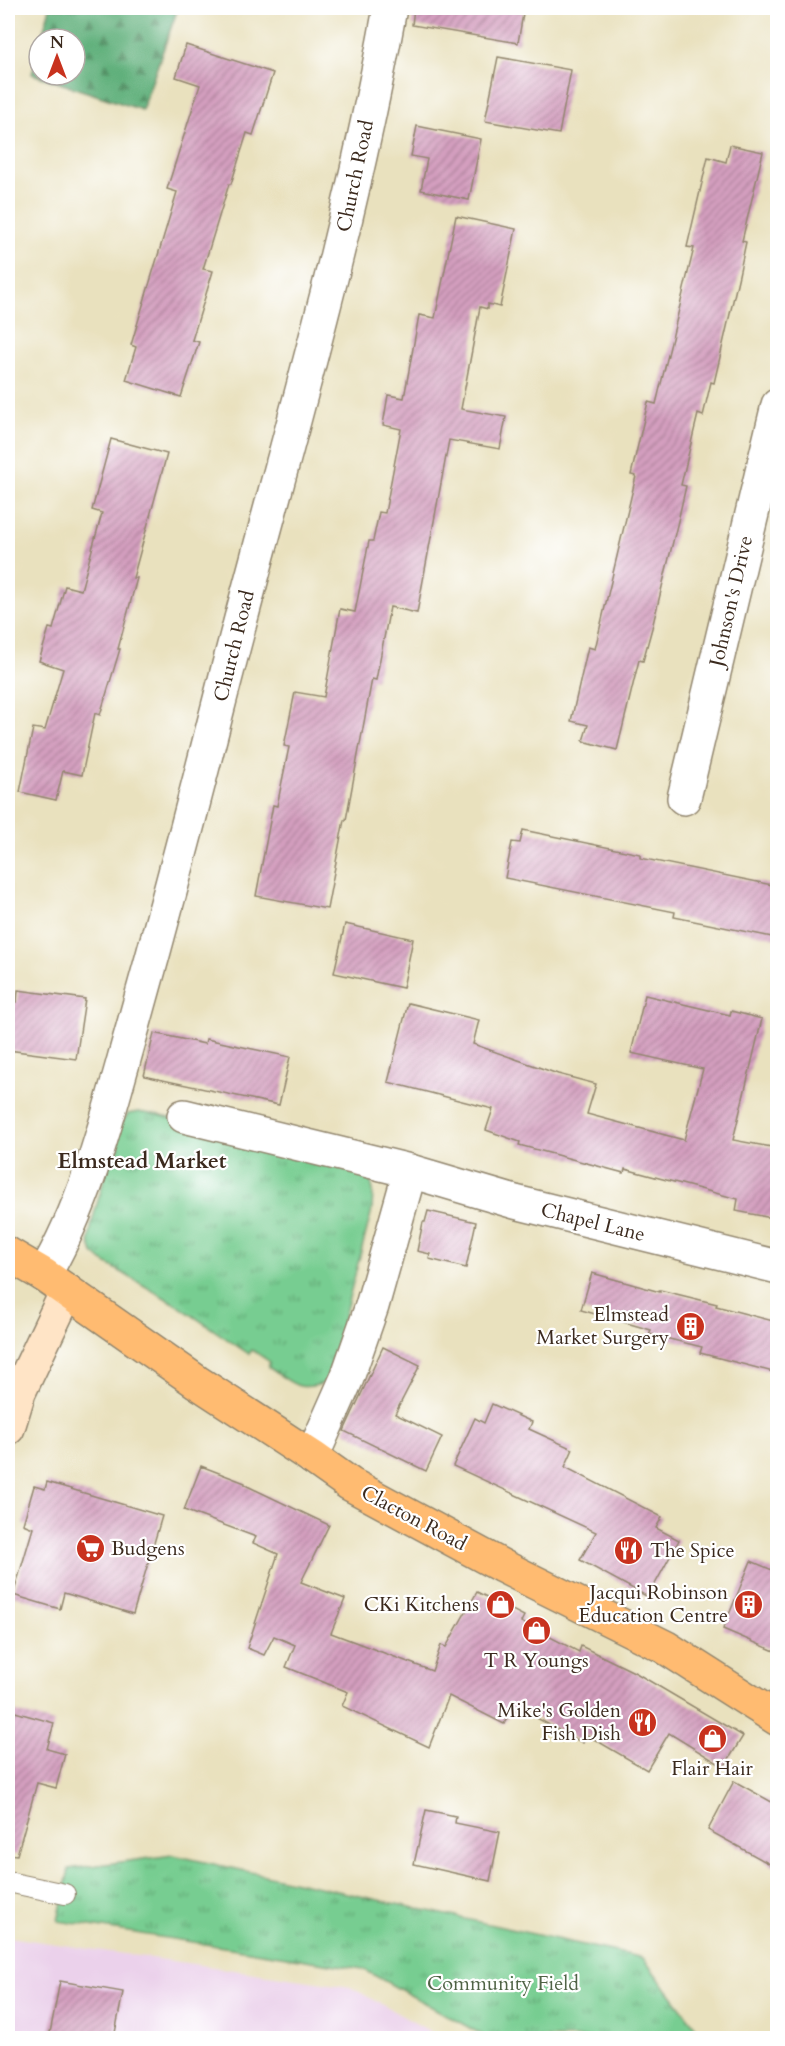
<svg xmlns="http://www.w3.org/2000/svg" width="785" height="2046" font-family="Cardo,serif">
  <defs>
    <pattern id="grass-tufts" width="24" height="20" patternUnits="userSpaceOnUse" patternTransform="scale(1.5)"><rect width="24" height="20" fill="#77cd91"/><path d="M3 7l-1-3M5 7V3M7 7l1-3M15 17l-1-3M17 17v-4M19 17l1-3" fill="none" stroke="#63a776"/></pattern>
    <pattern id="forest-firs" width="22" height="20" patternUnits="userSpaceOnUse" patternTransform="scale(1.5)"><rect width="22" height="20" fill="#61b07b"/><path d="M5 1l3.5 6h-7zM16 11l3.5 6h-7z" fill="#518f64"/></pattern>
    <pattern id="building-hatch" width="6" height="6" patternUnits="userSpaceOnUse" patternTransform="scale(1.5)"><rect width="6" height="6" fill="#d49fbf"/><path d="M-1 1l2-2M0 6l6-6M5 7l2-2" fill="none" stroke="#ad829b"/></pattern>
  </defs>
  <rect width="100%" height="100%" fill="#fff"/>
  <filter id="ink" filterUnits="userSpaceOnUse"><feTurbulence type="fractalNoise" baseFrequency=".0167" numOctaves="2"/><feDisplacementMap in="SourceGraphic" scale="12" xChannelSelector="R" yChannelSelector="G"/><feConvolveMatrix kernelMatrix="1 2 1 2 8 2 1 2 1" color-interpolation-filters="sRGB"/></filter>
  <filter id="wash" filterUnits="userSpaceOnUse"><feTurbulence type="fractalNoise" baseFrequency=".008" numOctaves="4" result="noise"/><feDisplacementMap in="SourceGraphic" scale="24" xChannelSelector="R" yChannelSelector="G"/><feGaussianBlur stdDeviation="1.35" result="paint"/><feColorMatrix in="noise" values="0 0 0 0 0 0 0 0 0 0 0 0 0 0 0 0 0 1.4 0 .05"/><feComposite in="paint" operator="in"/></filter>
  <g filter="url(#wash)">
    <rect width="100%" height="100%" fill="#e9e1be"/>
    <polygon fill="#ebd1eb" points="8,1937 350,1987 442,2038 8,2038"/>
    <g fill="url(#grass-tufts)" stroke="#597c58" stroke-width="1.5">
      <path d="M138 1112 158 1115 354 1168 369 1175 373 1190 372 1210 327 1382C297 1393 293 1383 268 1367L270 1362 252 1350 249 1354 177 1305 102 1261 93 1253 89 1241 92 1222 119 1126 128 1114Z"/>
      <polygon points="173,1855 643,1958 704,2038 488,2038 363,1969 58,1921 69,1869"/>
    </g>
    <polygon fill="url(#forest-firs)" stroke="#4e6d4c" stroke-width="1.5" points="50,8 178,8 142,110 32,74 39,48 39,75 75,75 75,39 41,39"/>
    <g id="blocks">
      <g fill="url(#building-hatch)">
        <polygon points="414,8 524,8 518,43 412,25"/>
        <polygon points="186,45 273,73 253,135 247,133 231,184 229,184 203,269 213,271 192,340 199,342 181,397 126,380 136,347 131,345 177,192 167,189 200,85 176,77"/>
        <polygon points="498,57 571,70 559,134 485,121"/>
        <polygon points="417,126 481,139 469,200 421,190 427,159 411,156"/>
        <polygon points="730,145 763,152 742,241 746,242 739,275 714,383 711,382 703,416 698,414 681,485 686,486 678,521 652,628 643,661 639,660 617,750 583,741 588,725 571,721 588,647 595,649 636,476 631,475 648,402 656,404 694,248 687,247 708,157 726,162"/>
        <polygon points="456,216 516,229 500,307 488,304 488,309 480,307 461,409 506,417 500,449 449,440 417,613 390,607 376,680 372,679 346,820 344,820 327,909 256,896 273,805 277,806 289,747 284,746 295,692 324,697 340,609 355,612 369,541 373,541 379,512 385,513 401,429 383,425 388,395 404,398 419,315 435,318"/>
        <polygon points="111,439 167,454 133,578 137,578 118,649 120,649 100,715 95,713 82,775 63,771 56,800 20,792 33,728 45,730 63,669 39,661 49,628 53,629 65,586 81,590 102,513 92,510"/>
        <polygon points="523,830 640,854 640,858 777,886 777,938 674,917 675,912 505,878 512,842 520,843"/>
        <polygon points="345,924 413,939 403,988 334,973"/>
        <polygon points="18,990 85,999 76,1059 8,1050 8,1000 17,1002"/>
        <polygon points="645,995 730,1015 731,1011 762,1019 733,1140 777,1148 777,1219 736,1211 738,1199 625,1169 624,1173 519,1145 520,1142 486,1130 493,1109 388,1082 408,1003 479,1020 473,1044 558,1074 596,1084 587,1114 684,1140 703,1069 631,1053"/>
        <polygon points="154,1033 205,1044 206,1039 290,1057 279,1105 144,1076"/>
        <polygon points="428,1211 476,1222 466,1268 429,1259 430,1254 417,1251 423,1222 425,1222"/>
        <polygon points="592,1273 660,1292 660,1290 717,1304 716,1306 777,1322 777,1373 700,1353 702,1347 649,1334 651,1330 581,1310"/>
        <polygon points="383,1347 420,1365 395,1414 442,1437 426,1471 344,1431"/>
        <polygon points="492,1404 532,1422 529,1429 573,1449 565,1467 662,1517 656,1528 679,1540 648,1597 580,1560 596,1532 453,1466 475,1418 484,1423"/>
        <polygon points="201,1466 245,1483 245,1485 329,1525 301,1582 345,1599 331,1633 432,1671 441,1645 446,1647 477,1592 524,1616 521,1622 579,1652 581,1646 636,1673 743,1736 724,1767 669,1733 647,1770 587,1735 583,1743 522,1710 520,1714 511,1709 504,1724 449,1696 429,1747 342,1706 348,1692 286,1667 295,1645 274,1636 264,1655 247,1648 278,1554 253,1543 256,1537 184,1510"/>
        <polygon points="47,1482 162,1516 133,1614 64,1593 60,1609 13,1595 33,1528 23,1524 34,1486 45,1489"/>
        <polygon points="751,1561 777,1572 777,1652 723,1629"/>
        <polygon points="8,1710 54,1723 47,1749 65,1754 56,1788 37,1783 17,1855 8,1854"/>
        <polygon points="734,1781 777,1805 777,1868 708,1830"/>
        <polygon points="426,1810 456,1816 455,1823 500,1832 490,1881 414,1864"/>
        <polygon points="60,1981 123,1992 114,2038 49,2038"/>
      </g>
    </g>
  </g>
  <g filter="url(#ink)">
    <use href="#blocks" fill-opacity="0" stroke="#92866e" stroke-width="1.5"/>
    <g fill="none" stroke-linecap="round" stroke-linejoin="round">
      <defs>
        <polyline id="lane" points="8,1882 65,1894"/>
        <g id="street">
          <polyline points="684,798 778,405"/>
          <polyline points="184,1116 410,1171 515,1202 778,1267"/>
          <path d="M44 1275C89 1198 109 1111 133 1027 163 920 191 814 218 707 277 475 348 244 390 8"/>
          <polyline points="312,1457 347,1378 372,1306 410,1171"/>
        </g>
        <polyline id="secondary" points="8,1428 19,1392 67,1291"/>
        <polyline id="primary" points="8,1254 44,1275 197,1382 312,1457 350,1484 502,1566 665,1647 778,1719"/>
      </defs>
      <use href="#lane" stroke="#92866e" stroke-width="22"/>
      <use href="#street" stroke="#92866e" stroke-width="36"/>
      <use href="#secondary" stroke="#92866e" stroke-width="36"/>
      <use href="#primary" stroke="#92866e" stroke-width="36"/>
      <use href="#lane" stroke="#fff" stroke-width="20"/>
      <use href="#street" stroke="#fff" stroke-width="33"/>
      <use href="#secondary" stroke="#ffe4c6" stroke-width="33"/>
      <use href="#primary" stroke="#ffbb71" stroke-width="33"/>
    </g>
  </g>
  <defs>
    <symbol id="building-disc" viewBox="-11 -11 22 22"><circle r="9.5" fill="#c8321e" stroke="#fff"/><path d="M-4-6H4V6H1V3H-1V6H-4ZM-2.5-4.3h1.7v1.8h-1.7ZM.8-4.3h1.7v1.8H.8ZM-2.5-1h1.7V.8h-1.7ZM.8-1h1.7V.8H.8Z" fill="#fff"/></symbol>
    <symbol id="supermarket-disc" viewBox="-11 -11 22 22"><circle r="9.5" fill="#c8321e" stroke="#fff"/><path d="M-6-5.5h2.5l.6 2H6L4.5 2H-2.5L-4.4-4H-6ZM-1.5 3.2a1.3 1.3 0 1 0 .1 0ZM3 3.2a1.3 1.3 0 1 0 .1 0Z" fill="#fff"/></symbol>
    <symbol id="restaurant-disc" viewBox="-11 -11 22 22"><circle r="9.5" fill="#c8321e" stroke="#fff"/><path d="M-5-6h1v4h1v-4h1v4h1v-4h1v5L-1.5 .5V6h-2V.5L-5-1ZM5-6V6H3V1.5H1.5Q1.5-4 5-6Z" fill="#fff"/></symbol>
    <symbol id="shop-disc" viewBox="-11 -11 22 22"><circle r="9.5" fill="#c8321e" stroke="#fff"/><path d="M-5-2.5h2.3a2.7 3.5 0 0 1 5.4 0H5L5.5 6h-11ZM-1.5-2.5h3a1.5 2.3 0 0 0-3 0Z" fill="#fff"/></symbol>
  </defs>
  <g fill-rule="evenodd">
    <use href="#building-disc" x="674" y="1310" width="33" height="33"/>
    <use href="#supermarket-disc" x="74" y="1532" width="33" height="33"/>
    <use href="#restaurant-disc" x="612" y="1534" width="33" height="33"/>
    <use href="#shop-disc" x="484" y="1588" width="33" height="33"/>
    <use href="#building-disc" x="732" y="1588" width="33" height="33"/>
    <use href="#shop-disc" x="520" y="1614" width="33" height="33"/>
    <use href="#restaurant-disc" x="626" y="1706" width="33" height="33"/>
    <use href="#shop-disc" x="696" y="1722" width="33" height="33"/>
  </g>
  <g text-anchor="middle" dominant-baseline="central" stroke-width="4.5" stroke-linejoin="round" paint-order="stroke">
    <g font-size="20" fill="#3b2a1e" stroke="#fff">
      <text transform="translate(355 176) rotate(-78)">Church Road</text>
      <text transform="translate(731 601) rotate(-77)">Johnson's Drive</text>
      <text transform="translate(234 646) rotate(-76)">Church Road</text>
      <text transform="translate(593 1222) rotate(14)">Chapel Lane</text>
      <text transform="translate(414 1518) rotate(28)">Clacton Road</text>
    </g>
    <g font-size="20" fill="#3b2a1e" stroke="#fff" text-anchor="end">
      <text x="669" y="1314">Elmstead<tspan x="669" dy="23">Market Surgery</tspan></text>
      <text x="111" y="1548" text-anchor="start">Budgens</text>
      <text x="650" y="1550" text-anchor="start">The Spice</text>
      <text x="728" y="1592">Jacqui Robinson<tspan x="728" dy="23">Education Centre</tspan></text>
      <text x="479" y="1604">CKi Kitchens</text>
      <text x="536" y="1660" text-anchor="middle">T R Youngs</text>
      <text x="621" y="1710">Mike's Golden<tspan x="621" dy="23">Fish Dish</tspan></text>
      <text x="712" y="1768" text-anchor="middle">Flair Hair</text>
    </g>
    <g font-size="20" fill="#506346" stroke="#fff">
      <text x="503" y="1983">Community Field</text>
    </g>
    <g font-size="22" font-weight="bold" fill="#3b2a1e" stroke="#fff">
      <text x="142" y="1161">Elmstead Market</text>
    </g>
  </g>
  <rect width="785" height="2046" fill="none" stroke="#fff" stroke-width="30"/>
  <g transform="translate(57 57)"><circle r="28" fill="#ffffff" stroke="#b1aaa5" stroke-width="1.5"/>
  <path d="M0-4.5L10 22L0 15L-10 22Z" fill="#c8321e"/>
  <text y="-9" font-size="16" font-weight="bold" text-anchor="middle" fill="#3b2a1e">N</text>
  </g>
</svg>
